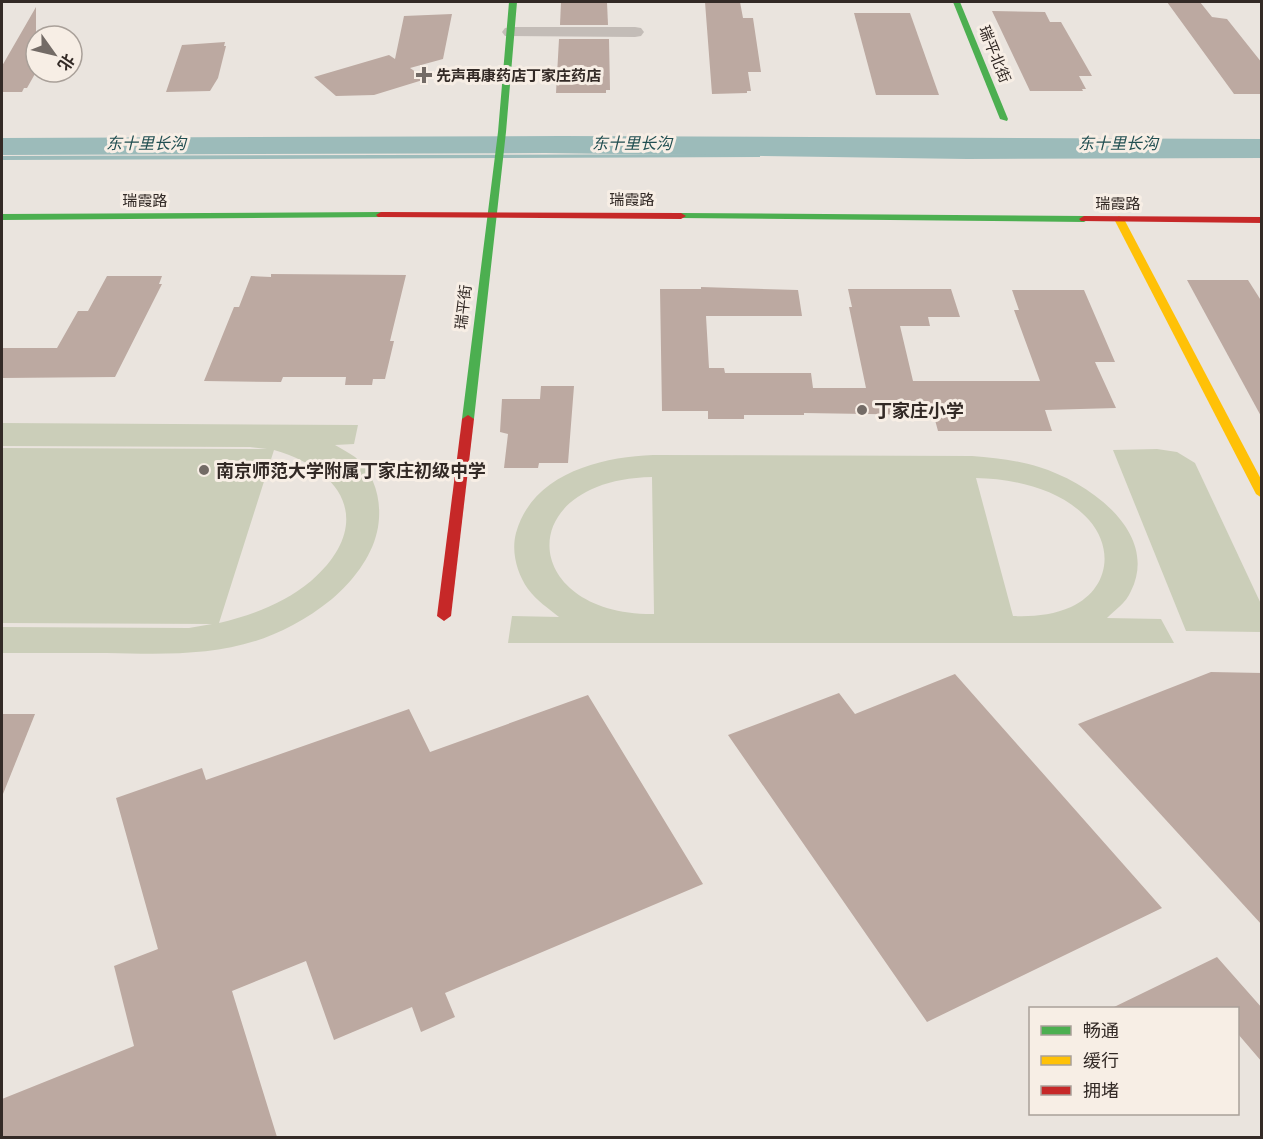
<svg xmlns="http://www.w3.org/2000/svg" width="1263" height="1139" font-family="Mulish,'Noto Sans SC',sans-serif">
  <rect width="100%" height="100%" fill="#eae4de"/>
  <g fill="#cbceb9" fill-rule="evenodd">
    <path d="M2 423 358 425 354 444 335 445C342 449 349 453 355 457 377 475 383 506 377 532 371 558 352 582 332 599 260 657 193 655 107 653 72 653 37 653 2 653V627L189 628 212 624 2 623V448L267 449 250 447 2 446ZM274 450C347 471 374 526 311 581 285 603 252 615 219 623Z"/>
    <polygon points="1157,449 1177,452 1195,463 1261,604 1261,632 1186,631 1113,450"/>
    <path d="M653 455 972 456C995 458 1017 460 1039 467 1088 482 1160 532 1131 591 1126 603 1115 610 1107 618L1161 619 1174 643H508L512 616 559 617C548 608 537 601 528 589 517 573 511 552 516 533 532 474 600 457 653 455ZM652 477 654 614C519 615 511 480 652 477ZM976 478C1016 479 1061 489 1089 520 1115 550 1108 590 1071 607 1053 615 1032 617 1013 616Z"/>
  </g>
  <polygon fill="#9cbbba" points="562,136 1261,139 1262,158 967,159 545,153 2,155 2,138"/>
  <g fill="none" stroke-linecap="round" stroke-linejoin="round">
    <polygon fill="#9cbbba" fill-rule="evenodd" points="758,154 760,155 760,157 2,160 2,156"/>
  </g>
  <g fill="#bca9a1">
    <polygon points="561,2 607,2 608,25 560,25"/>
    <polygon points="705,2 740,2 743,18 753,18 761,72 748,72 751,91 747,91 747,93 712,94"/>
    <polygon points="1167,2 1200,2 1212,17 1227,19 1262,63 1262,94 1234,94"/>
    <polygon points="36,7 36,72 27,88 24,88 22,92 2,92 2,66"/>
    <polygon points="992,11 1045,12 1050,22 1061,22 1092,76 1079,76 1086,89 1082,89 1083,91 1030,91"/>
    <polygon points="854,13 910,13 939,95 876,95"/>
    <polygon points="452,14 443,59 410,68 426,79 374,95 336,96 314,77 389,55 395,59 404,16"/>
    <polygon points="559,39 609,39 610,90 606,90 606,93 556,93"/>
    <polygon points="225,42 224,46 226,46 218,78 210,91 166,92 182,45"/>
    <polygon points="271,274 406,275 390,341 394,341 385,379 373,379 372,385 345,385 346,377 283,377 281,382 204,381 234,307 239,307 251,276 271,277"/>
    <polygon points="107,276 162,276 159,284 162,284 115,377 2,378 2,348 57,348 78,311 88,311"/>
    <polygon points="1187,280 1248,280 1262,302 1262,418"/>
    <polygon points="701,287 798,290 802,316 706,316 709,368 724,368 725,373 811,373 813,388 866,388 849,307 852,307 848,289 951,289 960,317 928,317 930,326 900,326 913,381 1040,381 1014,310 1019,310 1012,290 1084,290 1115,362 1095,362 1116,408 1045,410 1052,431 938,431 935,420 931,420 930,415 804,413 804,415 744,415 744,419 708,419 708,411 662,411 660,289 701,289"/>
    <polygon points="541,386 574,386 568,463 539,463 538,468 504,468 508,434 500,432 502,399 540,399"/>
    <polygon points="1211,672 1262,673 1262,925 1078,724"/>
    <polygon points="955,674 1162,908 927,1022 728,735 839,693 855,714"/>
    <polygon points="588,695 703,884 445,993 455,1017 421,1032 412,1007 334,1040 306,961 232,991 277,1137 2,1137 2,1099 134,1046 114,966 158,949 116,798 202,768 206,780 409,709 430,752"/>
    <polygon points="2,714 35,714 3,794 2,794"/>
    <polygon points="1217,957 1262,1008 1262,1062 1238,1034 1238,1008 1112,1008"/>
  </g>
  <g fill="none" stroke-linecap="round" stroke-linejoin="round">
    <polygon fill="#c3bcb7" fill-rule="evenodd" points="511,27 635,27 641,28 644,32 641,36 635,37 505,36 502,32 505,28"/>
    <g fill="#4caf50" fill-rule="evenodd">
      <polygon points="509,2 517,2 506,132 474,419 468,423 462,419 498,132"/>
      <polygon points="953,2 960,2 1008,119 1007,121 1000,119"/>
      <polygon points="381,212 384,213 384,217 2,220 2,214"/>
      <polygon points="681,213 1084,216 1089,219 1084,222 678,218 676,216"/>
    </g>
    <polygon fill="#ffc107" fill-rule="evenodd" points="1119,216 1124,219 1262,481 1262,498 1256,494 1114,219"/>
    <g fill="#c62828" fill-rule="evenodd">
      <polygon points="381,212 681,213 686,216 681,219 378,217 376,215"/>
      <polygon points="1084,216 1262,217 1262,223 1081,221 1079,219"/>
      <polygon points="468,415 474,419 451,616 444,621 437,616 462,419"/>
    </g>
  </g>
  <g fill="#736b66" stroke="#f7eee5" stroke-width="2">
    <path d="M421 66h6v6h6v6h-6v6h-6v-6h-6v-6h6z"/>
    <circle cx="862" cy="410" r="6"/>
    <circle cx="204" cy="470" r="6"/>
  </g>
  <g text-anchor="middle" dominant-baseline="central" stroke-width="6" stroke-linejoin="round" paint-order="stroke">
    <g font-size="15" fill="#332a26" stroke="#f7eee5">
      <text transform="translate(995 54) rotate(68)">瑞平北街</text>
      <text x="632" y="199">瑞霞路</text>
      <text x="145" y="200">瑞霞路</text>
      <text x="1118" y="203">瑞霞路</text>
      <text transform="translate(463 307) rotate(-83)">瑞平街</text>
    </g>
    <g font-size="15" font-weight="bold" fill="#332a26" stroke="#f7eee5" text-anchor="start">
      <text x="436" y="75">先声再康药店丁家庄药店</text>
    </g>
    <g font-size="16" font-style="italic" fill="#204e51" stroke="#f7eee5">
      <text x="146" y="143">东十里长沟</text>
      <text x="632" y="143">东十里长沟</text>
      <text x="1118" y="143">东十里长沟</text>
    </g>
    <g font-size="18" font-weight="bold" fill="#332a26" stroke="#f7eee5" text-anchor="start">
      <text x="874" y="410">丁家庄小学</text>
      <text x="216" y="470">南京师范大学附属丁家庄初级中学</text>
    </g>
  </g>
  <rect width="1263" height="1139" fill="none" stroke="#332a26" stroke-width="6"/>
  <rect x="1029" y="1007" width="210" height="108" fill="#f7eee5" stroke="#a9a099" stroke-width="1.5"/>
  <rect x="1041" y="1026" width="30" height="9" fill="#4caf50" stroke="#a9a099" stroke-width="1.5"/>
  <text x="1083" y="1037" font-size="18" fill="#332a26">畅通</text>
  <rect x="1041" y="1056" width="30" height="9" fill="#ffc107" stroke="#a9a099" stroke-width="1.5"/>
  <text x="1083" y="1067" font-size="18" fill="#332a26">缓行</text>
  <rect x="1041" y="1086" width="30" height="9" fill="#c62828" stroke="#a9a099" stroke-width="1.5"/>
  <text x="1083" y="1097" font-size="18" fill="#332a26">拥堵</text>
  <g transform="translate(54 54) rotate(124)"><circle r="28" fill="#f7eee5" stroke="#a9a099" stroke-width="1.5"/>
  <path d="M0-4.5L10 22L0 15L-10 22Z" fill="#736b66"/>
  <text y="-9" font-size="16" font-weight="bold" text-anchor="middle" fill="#332a26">北</text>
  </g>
</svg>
